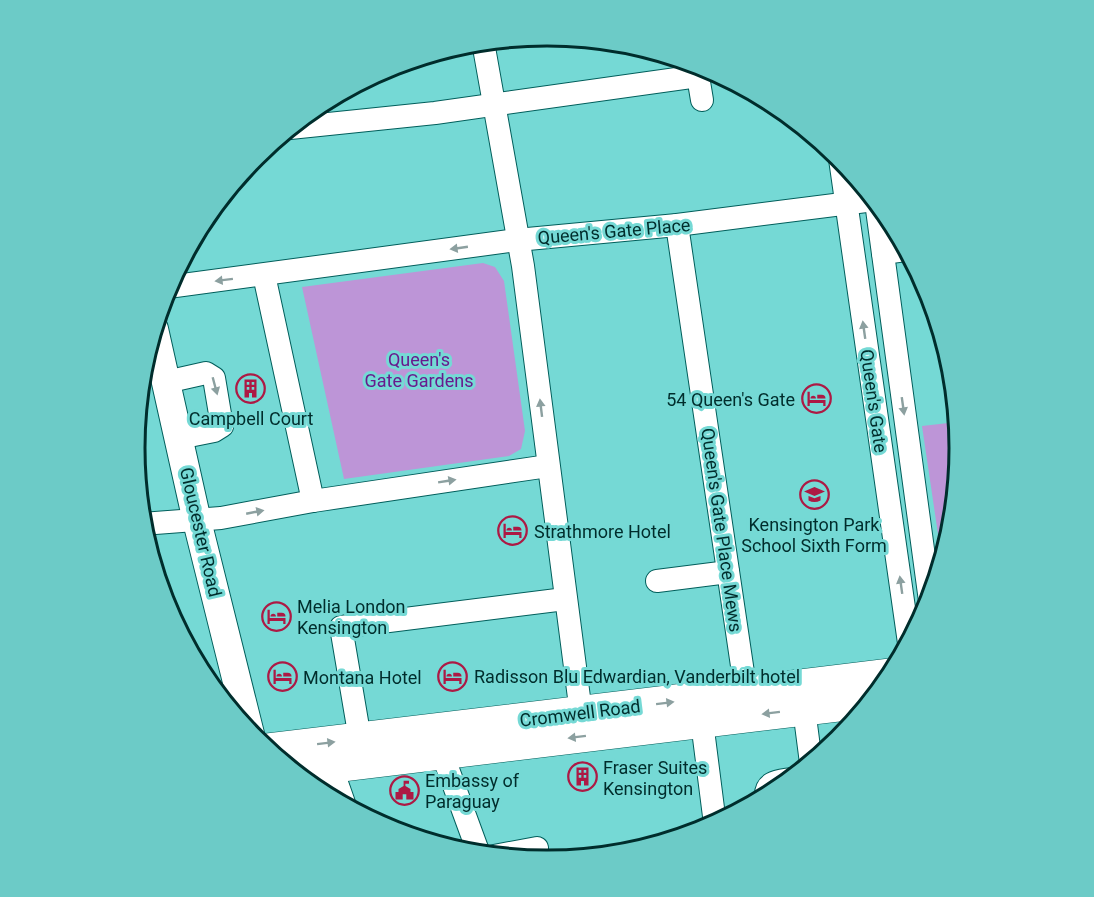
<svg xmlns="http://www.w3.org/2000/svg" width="1094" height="897" font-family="Roboto,sans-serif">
  <rect width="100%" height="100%" fill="#75d9d5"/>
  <g fill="#bd95d7">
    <polygon points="483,263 495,267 504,281 525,431 521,449 509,456 344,479 302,287"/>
    <path d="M957 422C961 468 955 517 942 561L922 426Z"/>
    <path d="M657 844C613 857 565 863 519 858Z"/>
  </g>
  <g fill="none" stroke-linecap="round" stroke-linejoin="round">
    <defs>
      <g id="minor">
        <polyline points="483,42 523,266 581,713"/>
        <polyline points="698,76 702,100"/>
        <polyline points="290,128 435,113 698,76 697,65"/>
        <polyline points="840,159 909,643"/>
        <polyline points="876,202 930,601"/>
        <polyline points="677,225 746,693"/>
        <polyline points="883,253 906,250"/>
        <polyline points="264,275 313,501"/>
        <polyline points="168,287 517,240 677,225 874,200"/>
        <polyline points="166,382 206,373 214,378 222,426 214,431 179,438"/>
        <polyline points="142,524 221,518 313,501 548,466"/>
        <polyline points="657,581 728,572"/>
        <polyline points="804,709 811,763"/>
        <polyline points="702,722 715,824"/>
        <polyline points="360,739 341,627 565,599"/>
        <polyline points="442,753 479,854"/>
        <polyline points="331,766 345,806"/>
        <path d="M766 797C765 781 779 781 791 779"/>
        <polyline points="494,856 537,848"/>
      </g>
      <polyline id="major" points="154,329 197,521 250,734"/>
      <g id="highway">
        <polyline points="268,750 891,675"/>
        <polyline points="292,771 871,701"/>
      </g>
    </defs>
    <use href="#minor" stroke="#005e5b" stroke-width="24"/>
    <use href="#major" stroke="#005e5b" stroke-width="30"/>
    <use href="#highway" stroke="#005e5b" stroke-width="34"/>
    <use href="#minor" stroke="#fff" stroke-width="22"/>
    <use href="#major" stroke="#fff" stroke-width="28"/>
    <use href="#highway" stroke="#fff" stroke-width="33"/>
  </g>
  <defs><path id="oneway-solid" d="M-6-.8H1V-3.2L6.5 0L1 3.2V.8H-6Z" transform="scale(1.5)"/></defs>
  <g fill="#8ca0a0">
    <use href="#oneway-solid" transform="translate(459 248) rotate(172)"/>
    <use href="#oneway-solid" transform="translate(224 280) rotate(173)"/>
    <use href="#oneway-solid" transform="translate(864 330) rotate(-98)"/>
    <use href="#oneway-solid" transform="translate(215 386) rotate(75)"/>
    <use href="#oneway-solid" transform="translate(903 406) rotate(82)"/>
    <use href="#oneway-solid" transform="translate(541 408) rotate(-97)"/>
    <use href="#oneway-solid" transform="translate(447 481) rotate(-9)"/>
    <use href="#oneway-solid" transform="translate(255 512) rotate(-11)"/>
    <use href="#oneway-solid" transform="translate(901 585) rotate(-98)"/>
    <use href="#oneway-solid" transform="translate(665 703) rotate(-7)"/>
    <use href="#oneway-solid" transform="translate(771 713) rotate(173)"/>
    <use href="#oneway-solid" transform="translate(577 737) rotate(173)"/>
    <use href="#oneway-solid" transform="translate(326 743) rotate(-7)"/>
  </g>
  <defs>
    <symbol id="building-ring" viewBox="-11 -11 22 22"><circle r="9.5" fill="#75d9d5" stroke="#ad1944" stroke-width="1.5"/><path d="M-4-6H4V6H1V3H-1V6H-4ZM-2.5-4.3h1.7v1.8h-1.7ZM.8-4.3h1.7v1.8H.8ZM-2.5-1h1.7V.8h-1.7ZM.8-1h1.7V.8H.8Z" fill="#ad1944"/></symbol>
    <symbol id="hotel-ring" viewBox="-11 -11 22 22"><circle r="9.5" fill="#75d9d5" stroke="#ad1944" stroke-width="1.5"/><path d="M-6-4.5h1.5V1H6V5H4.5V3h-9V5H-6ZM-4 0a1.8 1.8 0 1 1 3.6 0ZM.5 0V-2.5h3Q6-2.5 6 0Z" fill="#ad1944"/></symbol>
    <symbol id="school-ring" viewBox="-11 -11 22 22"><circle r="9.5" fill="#75d9d5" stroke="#ad1944" stroke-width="1.5"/><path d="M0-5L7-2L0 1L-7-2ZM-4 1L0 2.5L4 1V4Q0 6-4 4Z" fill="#ad1944"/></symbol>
    <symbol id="civic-ring" viewBox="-11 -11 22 22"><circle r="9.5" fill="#75d9d5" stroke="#ad1944" stroke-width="1.5"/><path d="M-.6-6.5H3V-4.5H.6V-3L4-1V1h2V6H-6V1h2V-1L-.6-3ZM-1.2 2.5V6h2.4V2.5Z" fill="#ad1944"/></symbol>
  </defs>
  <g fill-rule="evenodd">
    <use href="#building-ring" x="234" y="372" width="33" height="33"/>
    <use href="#hotel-ring" x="800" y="382" width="33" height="33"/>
    <use href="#school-ring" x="798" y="478" width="33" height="33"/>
    <use href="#hotel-ring" x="496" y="514" width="33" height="33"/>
    <use href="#hotel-ring" x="260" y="600" width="33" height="33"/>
    <use href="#hotel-ring" x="436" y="660" width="33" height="33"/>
    <use href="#hotel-ring" x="266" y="660" width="33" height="33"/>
    <use href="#building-ring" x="566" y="760" width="33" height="33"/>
    <use href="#civic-ring" x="388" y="774" width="33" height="33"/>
  </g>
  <g text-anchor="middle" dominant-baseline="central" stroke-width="6" stroke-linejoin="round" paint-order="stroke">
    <g font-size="18" fill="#002d2c" stroke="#75d9d5">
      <text transform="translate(614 231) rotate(-5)">Queen's Gate Place</text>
      <text transform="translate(874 401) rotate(82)">Queen's Gate</text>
      <text transform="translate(722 530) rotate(82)">Queen's Gate Place Mews</text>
      <text transform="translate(201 532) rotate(77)">Gloucester Road</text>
      <text transform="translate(580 713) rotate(-7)">Cromwell Road</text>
    </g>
    <g font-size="18" fill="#681a8d" stroke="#75d9d5">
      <text x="419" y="359">Queen's<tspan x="419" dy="21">Gate Gardens</tspan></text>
    </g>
    <g font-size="18" fill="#002d2c" stroke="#75d9d5" text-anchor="start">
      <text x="795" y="399" text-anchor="end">54 Queen's Gate</text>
      <text x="251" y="418" text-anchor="middle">Campbell Court</text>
      <text x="814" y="524" text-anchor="middle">Kensington Park<tspan x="814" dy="21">School Sixth Form</tspan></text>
      <text x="534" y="531">Strathmore Hotel</text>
      <text x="297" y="606">Melia London<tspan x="297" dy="21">Kensington</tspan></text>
      <text x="474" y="676">Radisson Blu Edwardian, Vanderbilt hotel</text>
      <text x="303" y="677">Montana Hotel</text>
      <text x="603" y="767">Fraser Suites<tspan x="603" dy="21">Kensington</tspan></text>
      <text x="425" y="780">Embassy of<tspan x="425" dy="21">Paraguay</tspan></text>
    </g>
  </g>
  <path d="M0 0H1094V897H0ZM145 448a402 402 0 1 1 804 0a402 402 0 1 1-804 0Z" fill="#6ccbc7" fill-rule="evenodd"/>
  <path fill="none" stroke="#002d2c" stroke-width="3" d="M145 448a402 402 0 1 1 804 0a402 402 0 1 1-804 0Z"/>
</svg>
